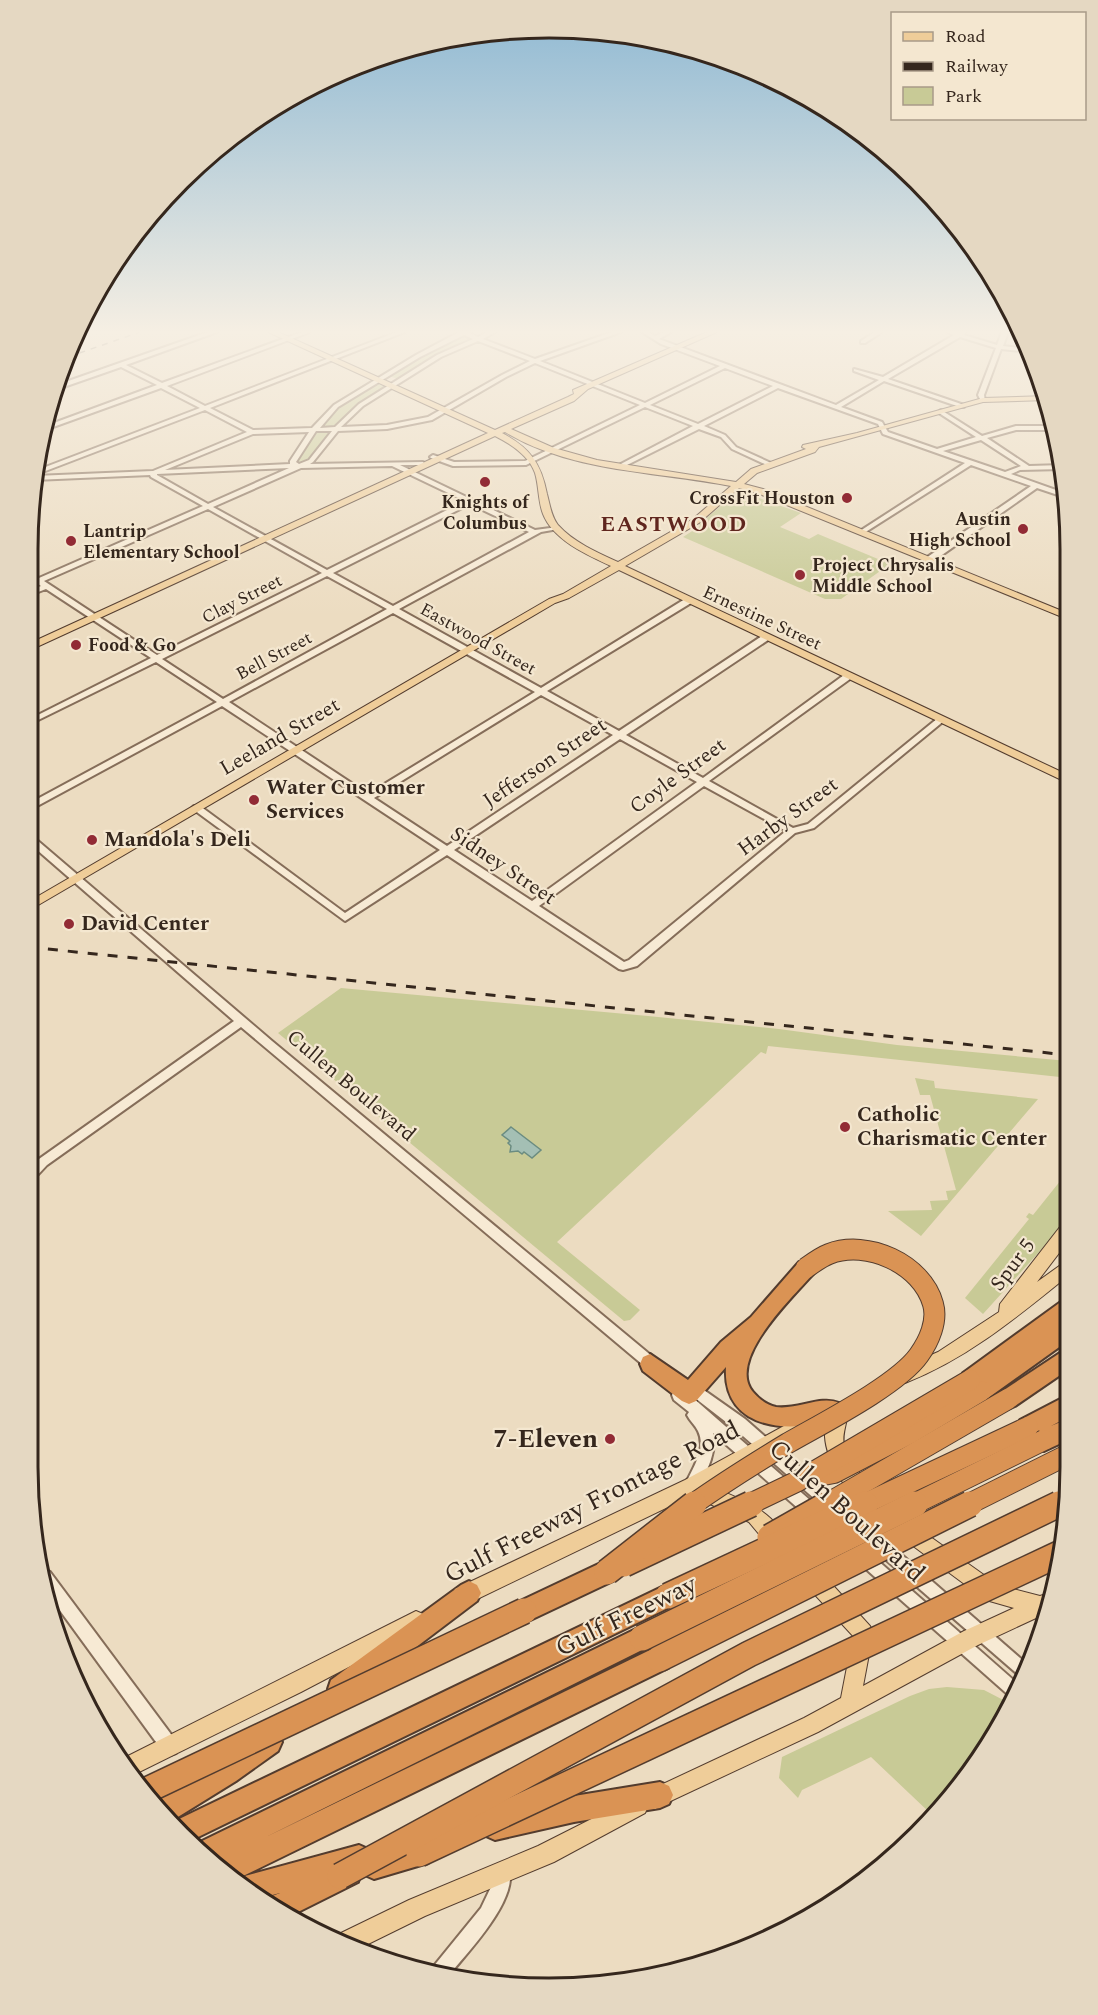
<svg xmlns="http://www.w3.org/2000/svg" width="1098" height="2015" font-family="Spectral,serif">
  <rect width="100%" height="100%" fill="#ecdcc1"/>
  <g fill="#c8ca96">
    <polygon points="462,336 470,338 442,352 398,379 389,376 435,348"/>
    <polygon points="376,383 385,387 351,411 334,427 321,428 342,404"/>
    <polygon points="324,432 329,433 306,462 297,464 295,462 317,433"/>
    <polygon points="739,491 801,513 780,527 809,539 818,534 890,564 841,599 825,599 683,537 700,526 699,524"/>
    <polygon points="341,988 648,1016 779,1029 897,1045 1068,1061 1069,1078 768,1046 766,1054 761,1052 557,1242 640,1310 630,1320 624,1321 278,1033"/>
    <polygon points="915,1078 934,1081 935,1088 1038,1099 921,1236 888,1211 932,1210 930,1201 948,1200 946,1191 956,1190 930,1095 920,1095"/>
    <polygon points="1069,1170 1069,1219 983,1314 965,1298 1029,1219 1026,1217 1029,1213 1033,1215"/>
    <polygon points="947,1687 984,1690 1011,1704 1001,1727 930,1813 871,1757 802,1790 798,1798 779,1778 782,1757 910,1696 929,1689"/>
  </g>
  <polygon fill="#a4bfb4" stroke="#6b8c81" stroke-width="1.5" points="511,1127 541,1150 532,1158 524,1152 522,1154 518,1151 510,1152 511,1146 508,1143 510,1141 502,1135"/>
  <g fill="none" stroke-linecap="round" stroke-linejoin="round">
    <defs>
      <g id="minor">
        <path d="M208 332H217L126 365 162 383 302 332H310L167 386 205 406 397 332H405L210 408 253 430 312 428 334 405 416 355 459 332H468L478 337 487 332H495L483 339 535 359 612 332H621L540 361 645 403 720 366 661 344 642 332H649L655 336 664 332H671L659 339 836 405 879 380 854 371V369L883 377 954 335 947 332H966L964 335 997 345 1002 332H1008L1003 346 1028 349 1029 352 1001 349 984 395 985 401H981L978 395 996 348 960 337 888 379 964 405V407H960L884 381 841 407 882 422 888 432 937 449 976 437 939 413 938 412 941 410 982 436 1016 426H1054V430H1016L987 438 1029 466 1063 465V469L1020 470 1011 474 1067 494V498L1037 488 932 562H926V558L1031 486 971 465 864 533H860V531L965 463 883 434 878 424 778 388 704 426 725 435 736 447 771 463V465L769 466 732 449 721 437 699 429 621 468H617V466L693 426 645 407 526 465 453 466 431 458 430 457 433 455 454 462 525 461 640 405 535 363 506 377 432 420 387 429 338 431 313 462 310 464 423 462 424 463 421 465H400L535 530 558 527V529L541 532 399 609 541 688 685 599H691V603L547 691 619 731 762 636H768V640L626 735 703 778 844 675H850V679L709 781 793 828 808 824 938 718 941 717 945 720 814 828 795 833 637 966 623 970 619 969 447 855 345 921 194 810 192 808 194 806H200L345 913 440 850 222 706 28 811V804L217 702 156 662 28 725V720L151 658 46 589 28 596V591L41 586 28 577V572L39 578 203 506 151 477 150 475 34 480 35 476 153 471 247 432 205 410 35 475V471L200 408 161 388 42 431 43 427 157 385 121 367 55 390 57 385ZM464 335 473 339 437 355 359 404 335 427 320 428 338 407 420 357ZM478 341 530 361 502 375 428 417 387 425 341 427 363 406 441 357ZM725 368 773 386 698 424 650 405ZM316 431H332L309 460 299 464 296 462ZM309 432 290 461V464L165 470 253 434ZM981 440 1021 466 1005 472 943 451ZM392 466 465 501 327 570 213 507 301 468ZM289 468 208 504 157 475V474ZM470 504 529 532 393 606 333 573ZM208 509 322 573 157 655 44 581ZM327 576 387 609 223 699 162 659ZM393 613 535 692 368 794 229 702ZM541 695 613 735 447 846 374 798ZM620 739 697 782 532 901 454 850ZM704 786 786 831 629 960 624 962 539 906Z"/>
        <polygon points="875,332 882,332 865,343 861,343 861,341"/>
        <polygon points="28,834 31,835 272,1041 659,1362 661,1366 659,1370 654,1372 649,1370 241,1027 47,1165 31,1182 27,1183 27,1170 39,1159 234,1021 28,842"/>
        <polygon points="691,1381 745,1419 834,1497 836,1502 834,1507 829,1509 824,1507 735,1429 686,1391 684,1387 686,1383"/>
        <path d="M679 1389 684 1390 819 1508 821 1513 819 1518 814 1520 809 1518 713 1433C717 1454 706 1472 697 1490L692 1492 687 1490 685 1485C692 1469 707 1449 698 1431 695 1425 690 1421 687 1415L689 1412 674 1400 672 1395 674 1390Z"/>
        <polygon points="882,1540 887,1542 1027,1664 1022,1678 877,1552 875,1547 877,1542"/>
        <polygon points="863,1550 868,1552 1019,1685 1013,1699 858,1562 856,1557 858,1552"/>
        <polygon points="44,1570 50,1572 176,1741 178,1747 176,1753 170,1755 164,1753 48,1594"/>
        <path d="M502 1865 508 1867C521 1897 468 1952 450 1974L431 1972 433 1967 481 1908 491 1887 496 1867Z"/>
      </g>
      <g id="major">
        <path d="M268 332H278L495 430 568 397 574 394 573 390 707 332H717L588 389 574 401 511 429 554 448 597 460 736 482 751 469 806 449 802 447 803 445 857 433 983 398 1047 396V400L983 402 819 447 815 452 757 473 744 484 763 489 1067 613V619L757 493 739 488 699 523 625 566 1068 775V783L619 570 569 598 555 603 28 911V902L549 599 563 594 611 566C587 555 553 540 543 514 538 501 539 486 535 473 529 456 511 444 495 436L28 651V644L488 433ZM505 432C573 473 656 471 731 486L693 519 618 562C598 553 573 542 558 525 551 516 550 505 547 494 541 463 530 448 502 433Z"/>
        <path d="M1069 1221V1240L1037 1282 1069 1259V1275C1017 1317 968 1358 905 1383L899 1381 897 1375 899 1369 938 1352 999 1312 1000 1304 1063 1223Z"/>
        <path d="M840 1404 846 1406C851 1417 841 1431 844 1444 847 1463 864 1474 871 1491L868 1497 862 1500C843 1492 824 1453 825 1433 826 1423 830 1415 834 1406Z"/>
        <path d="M793 1421 799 1424 802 1430 799 1436 710 1486C737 1498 773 1509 785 1539L783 1546 776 1548 769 1546 749 1522 697 1498 695 1494 469 1603 462 1606 455 1603 452 1596 455 1589 685 1480Z"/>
        <polygon points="908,1521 998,1585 1040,1596 1055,1591 1049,1612 978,1645 818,1732 662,1805 655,1809 648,1806 645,1813 554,1862 425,1916 362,1947 340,1937 341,1933 409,1900 538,1846 631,1799 638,1795 645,1798 648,1791 804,1718 841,1698 853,1636 805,1584 803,1577 805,1570 812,1568 819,1570 870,1626 873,1633 863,1686 964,1631 1014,1608 986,1600 901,1537 899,1530 901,1523"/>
        <polygon points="416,1611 423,1614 426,1621 423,1628 301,1692 131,1776 122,1759"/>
      </g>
      <g id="highway">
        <path d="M806 1259 813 1262 816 1268 813 1274C792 1298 726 1360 753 1392 759 1399 767 1405 776 1407 797 1410 821 1395 839 1403L843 1410 839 1417C795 1435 722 1432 726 1367L696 1401 689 1404 682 1401 643 1371 640 1364 643 1357 650 1354 688 1380 721 1342 751 1317 799 1262Z"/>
        <polygon points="1069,1298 1069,1318 1066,1321 1069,1320 1069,1340 988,1398 981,1401 974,1398 971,1389 963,1387 960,1380 963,1373 1062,1301"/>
        <polygon points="1069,1347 1069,1369 1015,1406 1008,1409 1001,1406 997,1399 1001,1392"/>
        <polygon points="1070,1394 1070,1416 1051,1426 1070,1418 1070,1439 1044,1451 1036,1447 1033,1440 1036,1434 1028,1437 1020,1434 1017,1427 1020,1420"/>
        <polygon points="607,1560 615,1564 619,1572 615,1580 524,1623 516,1619 512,1611 516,1603"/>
        <polygon points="469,1581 477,1585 481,1593 477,1601 349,1698 340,1701 331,1698 328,1689 331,1680 461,1585"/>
        <polygon points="668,1584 676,1588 680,1596 676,1604 194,1839 175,1821"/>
        <polygon points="642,1626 650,1630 654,1638 650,1646 266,1837 650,1650 659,1647 668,1650 671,1659 668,1668 241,1877 359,1845 368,1849 371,1854 419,1841 428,1845 432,1854 428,1863 374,1879 365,1875 362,1870 358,1882 292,1915 266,1903 267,1898 280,1893 257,1899 198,1843"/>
        <polygon points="269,1729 278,1733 282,1742 278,1751 236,1781 173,1820 155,1802"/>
        <polygon points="660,1782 669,1786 673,1795 669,1804 660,1808 574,1822 495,1840 486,1836 482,1827 486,1818 495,1814 574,1796"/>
      </g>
    </defs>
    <use href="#minor" stroke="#856d59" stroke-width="4"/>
    <use href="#major" stroke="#533c2e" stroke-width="2"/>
    <use href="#highway" stroke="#533c2e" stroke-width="4"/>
    <use href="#minor" fill="#f7ead4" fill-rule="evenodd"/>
    <use href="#major" fill="#efcd99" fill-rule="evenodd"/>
    <use href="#highway" fill="#da9354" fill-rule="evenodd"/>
    <polyline stroke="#35271d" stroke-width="1.5" stroke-dasharray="6 6" stroke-linecap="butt" points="68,357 140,332"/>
    <polyline stroke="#35271d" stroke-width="3" stroke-dasharray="10 10" stroke-linecap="butt" points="28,947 1068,1055"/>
    <defs>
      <g id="highway-bridge-far1">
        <polyline points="813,1477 834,1473 909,1434 981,1391"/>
        <path d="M692 1505C723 1483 755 1463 788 1443 821 1424 898 1385 919 1355 929 1341 938 1321 933 1304 922 1264 867 1239 829 1254 821 1257 813 1263 806 1268"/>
        <polyline points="748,1505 798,1481 970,1380"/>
        <polyline points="825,1505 1008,1399"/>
        <polyline points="862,1505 1028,1427"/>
        <polyline points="912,1505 1044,1440"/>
        <polyline points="967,1505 1069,1454"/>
        <polyline points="1056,1505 1070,1498"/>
      </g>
      <g id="highway-bridge">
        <polyline points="770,1537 828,1504"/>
        <polyline points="624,1564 751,1504"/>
        <polyline points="607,1572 694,1504"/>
        <polyline points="668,1596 865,1504"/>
        <polyline points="642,1638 915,1504"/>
        <polyline points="659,1659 970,1504"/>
        <polyline points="143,1792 524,1611"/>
        <polyline points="419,1854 1061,1553"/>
        <polyline points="340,1876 749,1654 1059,1504"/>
      </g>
    </defs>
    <use href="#highway-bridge-far1" stroke="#533c2e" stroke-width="22" stroke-linecap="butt"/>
    <use href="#highway-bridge" stroke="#533c2e" stroke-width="28" stroke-linecap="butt"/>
    <use href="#highway-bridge-far1" stroke="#da9354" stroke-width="20"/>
    <use href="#highway-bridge" stroke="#da9354" stroke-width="25"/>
  </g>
  <linearGradient id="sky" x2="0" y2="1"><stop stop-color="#8db8d3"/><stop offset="0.54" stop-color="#f6efe3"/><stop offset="1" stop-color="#f6efe3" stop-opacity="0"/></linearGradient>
  <rect width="1098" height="615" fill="url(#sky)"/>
  <g fill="#922b35" stroke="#f4e7d0" stroke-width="2">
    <circle cx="485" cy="482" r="6"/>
    <circle cx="847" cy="498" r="6"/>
    <circle cx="1023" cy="529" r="6"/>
    <circle cx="71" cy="541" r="6"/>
    <circle cx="800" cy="575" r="6"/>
    <circle cx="76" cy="645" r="6"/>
    <circle cx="254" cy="800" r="6"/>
    <circle cx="92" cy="840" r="6"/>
    <circle cx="69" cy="924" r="6"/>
    <circle cx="845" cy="1127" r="6"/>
    <circle cx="610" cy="1439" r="6"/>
  </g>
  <g text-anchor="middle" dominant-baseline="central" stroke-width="4.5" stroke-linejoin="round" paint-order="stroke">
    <g font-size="18" font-weight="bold" fill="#35271d" stroke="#f4e7d0" text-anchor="start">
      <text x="835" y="498" text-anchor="end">CrossFit Houston</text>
      <text x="485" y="502" text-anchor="middle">Knights of<tspan x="485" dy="21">Columbus</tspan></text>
      <text x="1011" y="519" text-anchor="end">Austin<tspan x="1011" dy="21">High School</tspan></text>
      <text x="83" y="531">Lantrip<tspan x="83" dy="21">Elementary School</tspan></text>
      <text x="812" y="565">Project Chrysalis<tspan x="812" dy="21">Middle School</tspan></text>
      <text x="88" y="645">Food &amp; Go</text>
    </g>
    <g font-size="18" fill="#35271d" stroke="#f4e7d0">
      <text transform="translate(242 599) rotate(-27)">Clay Street</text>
      <text transform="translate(762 618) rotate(25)">Ernestine Street</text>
      <text transform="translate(478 639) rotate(29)">Eastwood Street</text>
      <text transform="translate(274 656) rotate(-28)">Bell Street</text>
    </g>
    <g font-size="21" fill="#35271d" stroke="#f4e7d0">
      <text transform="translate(280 737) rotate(-30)">Leeland Street</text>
      <text transform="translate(545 763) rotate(-34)">Jefferson Street</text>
      <text transform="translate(678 776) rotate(-36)">Coyle Street</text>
      <text transform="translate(788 817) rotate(-36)">Harby Street</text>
      <text transform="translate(503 866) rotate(34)">Sidney Street</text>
      <text transform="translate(351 1086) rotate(40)">Cullen Boulevard</text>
      <text transform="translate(1013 1265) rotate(-53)">Spur 5</text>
    </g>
    <g font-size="21" font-weight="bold" fill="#35271d" stroke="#f4e7d0" text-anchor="start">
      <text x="266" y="788">Water Customer<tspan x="266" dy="24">Services</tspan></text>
      <text x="104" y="840">Mandola's Deli</text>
      <text x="81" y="924">David Center</text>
      <text x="857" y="1115">Catholic<tspan x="857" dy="24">Charismatic Center</tspan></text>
    </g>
    <g font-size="22" font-weight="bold" letter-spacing="1.5" fill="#60261e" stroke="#f4e7d0">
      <text x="674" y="524">EASTWOOD</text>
    </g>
    <g font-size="26" font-weight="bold" fill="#35271d" stroke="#f4e7d0" text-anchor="end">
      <text x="598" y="1439">7-Eleven</text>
    </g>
    <g font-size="26" fill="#35271d" stroke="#f4e7d0">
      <text transform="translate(592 1502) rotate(-27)">Gulf Freeway Frontage Road</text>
      <text transform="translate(847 1511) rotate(42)">Cullen Boulevard</text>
      <text transform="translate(626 1616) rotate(-26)">Gulf Freeway</text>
    </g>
  </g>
  <path d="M0 0H1098V2015H0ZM549 38H549A511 511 0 0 1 1060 549V1467A511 511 0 0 1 549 1978H549A511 511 0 0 1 38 1467V549A511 511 0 0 1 549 38Z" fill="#e5d8c2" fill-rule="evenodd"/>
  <path fill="none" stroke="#35271d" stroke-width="3" d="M549 38H549A511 511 0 0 1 1060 549V1467A511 511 0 0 1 549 1978H549A511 511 0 0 1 38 1467V549A511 511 0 0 1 549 38Z"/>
  <rect x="891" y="12" width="195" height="108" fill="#f4e7d0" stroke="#a89a88" stroke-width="1.5"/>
  <rect x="903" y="32" width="30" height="9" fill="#efcd99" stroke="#a89a88" stroke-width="1.5"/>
  <text x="945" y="42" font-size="18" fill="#35271d">Road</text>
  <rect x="903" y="62" width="30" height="9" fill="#35271d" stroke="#a89a88" stroke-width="1.5"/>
  <text x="945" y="72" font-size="18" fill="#35271d">Railway</text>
  <rect x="903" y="87" width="30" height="18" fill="#c8ca96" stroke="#a89a88" stroke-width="1.5"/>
  <text x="945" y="102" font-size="18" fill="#35271d">Park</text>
</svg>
